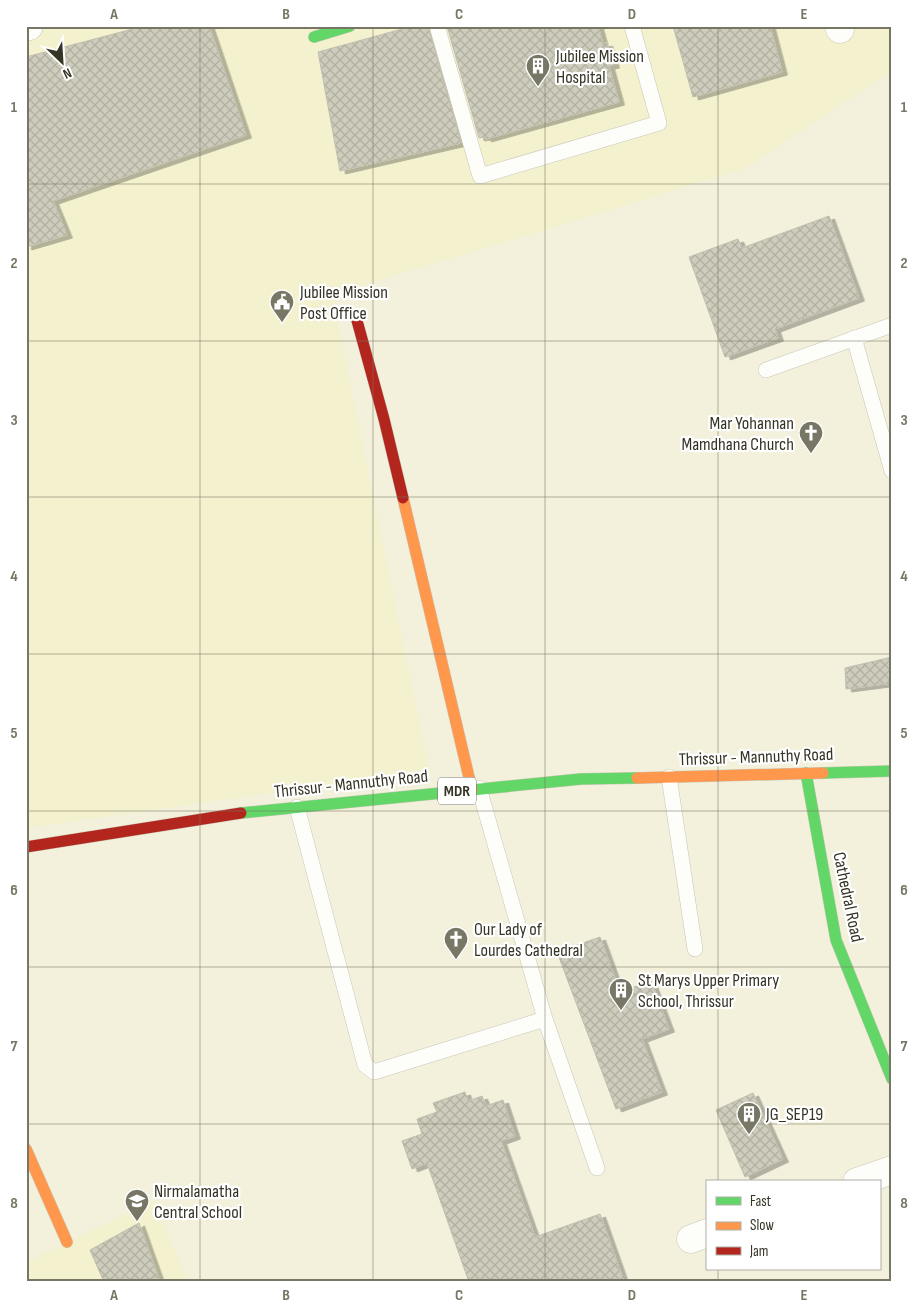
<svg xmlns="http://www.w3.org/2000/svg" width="918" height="1308" font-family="'Sofia Sans Condensed',sans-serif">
  <defs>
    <pattern id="building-cross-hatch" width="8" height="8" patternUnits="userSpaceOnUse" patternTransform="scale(1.25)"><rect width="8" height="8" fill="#ceccbc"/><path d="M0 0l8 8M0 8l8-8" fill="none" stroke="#b2b0a1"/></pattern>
    <filter id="shadow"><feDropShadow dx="5.5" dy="3" stdDeviation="0" flood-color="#0004"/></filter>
  </defs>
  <rect width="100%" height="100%" fill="#f3f0dc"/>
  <g fill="#f4f1cf">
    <polygon points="26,26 892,26 892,71 744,169 332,295 429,770 26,828"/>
    <polygon points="154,1201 188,1282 26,1282 26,1262"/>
  </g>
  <g fill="url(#building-cross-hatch)" stroke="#c0beae" filter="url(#shadow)">
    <polygon points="144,26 209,26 246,135 53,201 67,235 26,247 26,57"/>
    <polygon points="413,26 428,26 461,143 340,171 318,52"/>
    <polygon points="447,26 598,26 603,44 607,43 614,65 609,66 619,102 486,139 485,137 479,138"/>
    <polygon points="673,26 770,26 782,72 693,97"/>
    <polygon points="829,216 859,298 775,329 778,338 725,357 689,257 738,239 742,248"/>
    <polygon points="892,657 892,683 846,689 845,668"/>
    <polygon points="600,937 620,992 651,981 669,1029 642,1039 662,1092 616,1109 557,952"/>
    <polygon points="465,1092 468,1101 482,1096 486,1106 503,1100 515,1136 501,1141 535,1237 600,1214 624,1282 469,1282 427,1163 412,1169 402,1141 422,1134 417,1119 437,1112 433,1103"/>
    <polygon points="753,1093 783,1159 745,1177 716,1110"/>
    <polygon points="139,1223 160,1282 104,1282 90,1250"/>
  </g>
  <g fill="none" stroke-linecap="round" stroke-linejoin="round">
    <defs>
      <g id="lane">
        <polyline points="437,26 480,176 659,123 632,26"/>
        <polyline points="854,338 892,471"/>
        <polyline points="766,370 892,325"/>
        <polyline points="669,777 695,949"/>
        <polyline points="297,807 365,1065 374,1072 545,1019 479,788"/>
        <polyline points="545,1019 597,1168"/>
      </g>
      <g id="street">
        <polyline points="839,26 840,29"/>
        <polyline points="26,27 29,26"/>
        <polyline points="857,1182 892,1170"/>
        <polyline points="691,1239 707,1233"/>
      </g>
      <g id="fast">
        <polyline points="314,37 350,26"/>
        <polyline points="806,773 836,940 892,1079"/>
        <polyline points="823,773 892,771"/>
        <polyline points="241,813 581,779 637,778"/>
      </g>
      <g id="slow">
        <polyline points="403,498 472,790"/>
        <polyline points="637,778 823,773"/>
        <polyline points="26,1149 67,1242"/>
      </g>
      <g id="jam">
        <polyline points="356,317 384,419 403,498"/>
        <polyline points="26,847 241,813"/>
      </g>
    </defs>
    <use href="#lane" stroke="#c9c7b7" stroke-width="16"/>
    <use href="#street" stroke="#c9c7b7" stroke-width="29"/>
    <use href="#fast" stroke="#c9c7b7" stroke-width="12"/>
    <use href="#slow" stroke="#c9c7b7" stroke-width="12"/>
    <use href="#jam" stroke="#c9c7b7" stroke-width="12"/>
    <use href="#lane" stroke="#fdfdfa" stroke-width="15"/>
    <use href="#street" stroke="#fdfdfa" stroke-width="28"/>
    <use href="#fast" stroke="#63d668" stroke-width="11"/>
    <use href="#slow" stroke="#ff974d" stroke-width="11"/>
    <use href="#jam" stroke="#b3261e" stroke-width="11"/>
  </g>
  <path fill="none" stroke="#787665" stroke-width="1" stroke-opacity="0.55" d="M200 26V1282M373 26V1282M545 26V1282M718 26V1182M26 184H892M26 341H892M26 497H892M26 654H892M26 811H892M26 967H892M26 1124H892M718 1269V1282"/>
  <defs>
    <symbol id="building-pin" viewBox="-11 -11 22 30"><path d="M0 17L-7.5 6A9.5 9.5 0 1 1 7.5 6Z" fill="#787665" stroke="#fff"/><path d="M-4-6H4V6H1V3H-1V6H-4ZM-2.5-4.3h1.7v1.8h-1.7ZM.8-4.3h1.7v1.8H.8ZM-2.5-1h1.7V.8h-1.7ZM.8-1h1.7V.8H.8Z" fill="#fff"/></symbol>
    <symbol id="civic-pin" viewBox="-11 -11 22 30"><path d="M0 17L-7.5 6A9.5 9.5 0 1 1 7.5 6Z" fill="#787665" stroke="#fff"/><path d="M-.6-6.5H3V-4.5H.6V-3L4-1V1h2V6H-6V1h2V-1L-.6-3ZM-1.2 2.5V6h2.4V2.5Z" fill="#fff"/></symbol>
    <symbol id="church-pin" viewBox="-11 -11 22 30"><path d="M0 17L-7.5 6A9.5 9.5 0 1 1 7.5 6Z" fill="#787665" stroke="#fff"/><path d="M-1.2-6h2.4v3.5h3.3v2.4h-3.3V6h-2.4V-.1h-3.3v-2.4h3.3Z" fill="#fff"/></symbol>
    <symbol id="school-pin" viewBox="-11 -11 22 30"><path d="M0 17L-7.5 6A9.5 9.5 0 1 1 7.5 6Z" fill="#787665" stroke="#fff"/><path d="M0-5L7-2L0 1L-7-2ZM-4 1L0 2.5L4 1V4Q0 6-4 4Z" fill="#fff"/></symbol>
  </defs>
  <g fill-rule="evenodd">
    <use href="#building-pin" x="524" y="52" width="28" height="38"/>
    <use href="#civic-pin" x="268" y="288" width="28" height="38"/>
    <use href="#church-pin" x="797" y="419" width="28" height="38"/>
    <use href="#church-pin" x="442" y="925" width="28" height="38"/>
    <use href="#building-pin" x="607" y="976" width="28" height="38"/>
    <use href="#building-pin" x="735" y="1100" width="28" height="38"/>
    <use href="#school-pin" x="123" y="1187" width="28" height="38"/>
  </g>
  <g text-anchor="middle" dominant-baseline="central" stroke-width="4.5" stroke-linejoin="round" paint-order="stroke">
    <rect fill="#fff" stroke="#727166" stroke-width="1" x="438" y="777.5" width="38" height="27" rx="4"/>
    <g font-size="16" font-weight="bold" fill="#353425">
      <text x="457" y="791">MDR</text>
    </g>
    <g font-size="18" fill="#353425" stroke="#fff" text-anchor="start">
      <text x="556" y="56">Jubilee Mission<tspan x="556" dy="21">Hospital</tspan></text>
      <text x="300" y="292">Jubilee Mission<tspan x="300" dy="21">Post Office</tspan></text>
      <text x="794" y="423" text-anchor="end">Mar Yohannan<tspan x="794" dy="21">Mamdhana Church</tspan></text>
      <text x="474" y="929">Our Lady of<tspan x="474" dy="21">Lourdes Cathedral</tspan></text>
      <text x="638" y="980">St Marys Upper Primary<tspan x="638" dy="21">School, Thrissur</tspan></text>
      <text x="766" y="1114">JG_SEP19</text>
      <text x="154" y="1191">Nirmalamatha<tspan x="154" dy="21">Central School</tspan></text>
    </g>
    <g font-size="18" fill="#353425" stroke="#fff">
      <text transform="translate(756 757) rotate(-2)">Thrissur - Mannuthy Road</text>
      <text transform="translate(351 784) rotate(-6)">Thrissur - Mannuthy Road</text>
      <text transform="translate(848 897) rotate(78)">Cathedral Road</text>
    </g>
  </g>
  <rect width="918" height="1308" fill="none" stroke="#ffffff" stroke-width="55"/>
  <rect x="706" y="1180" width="175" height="90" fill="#ffffff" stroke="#aeaea8"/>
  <rect x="716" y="1197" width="25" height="8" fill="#63d668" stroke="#aeaea8"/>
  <text x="750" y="1206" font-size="15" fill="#353425">Fast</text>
  <rect x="716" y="1222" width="25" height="8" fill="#ff974d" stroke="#aeaea8"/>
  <text x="750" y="1230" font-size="15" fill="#353425">Slow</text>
  <rect x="716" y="1247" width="25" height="8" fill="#b3261e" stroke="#aeaea8"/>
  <text x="750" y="1256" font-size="15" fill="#353425">Jam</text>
  <g transform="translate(62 62) rotate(155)" stroke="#ffffff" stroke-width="4" paint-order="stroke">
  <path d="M0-4L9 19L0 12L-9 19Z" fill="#353425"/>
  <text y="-8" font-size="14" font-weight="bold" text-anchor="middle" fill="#353425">N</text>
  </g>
  <rect x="28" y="28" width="862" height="1252" fill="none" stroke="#787665" stroke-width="2"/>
  <g font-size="16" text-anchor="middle" font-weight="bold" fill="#787665">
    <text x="114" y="19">A</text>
    <text x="286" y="19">B</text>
    <text x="459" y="19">C</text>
    <text x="632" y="19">D</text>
    <text x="804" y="19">E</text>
    <text x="14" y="112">1</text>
    <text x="904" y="112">1</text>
    <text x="14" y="268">2</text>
    <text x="904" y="268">2</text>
    <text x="14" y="425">3</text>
    <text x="904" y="425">3</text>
    <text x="14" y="581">4</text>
    <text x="904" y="581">4</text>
    <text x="14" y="738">5</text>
    <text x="904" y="738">5</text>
    <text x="14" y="895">6</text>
    <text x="904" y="895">6</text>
    <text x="14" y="1051">7</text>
    <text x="904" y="1051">7</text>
    <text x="14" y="1208">8</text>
    <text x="904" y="1208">8</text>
    <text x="114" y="1300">A</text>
    <text x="286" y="1300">B</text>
    <text x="459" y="1300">C</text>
    <text x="632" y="1300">D</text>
    <text x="804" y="1300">E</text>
  </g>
</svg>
